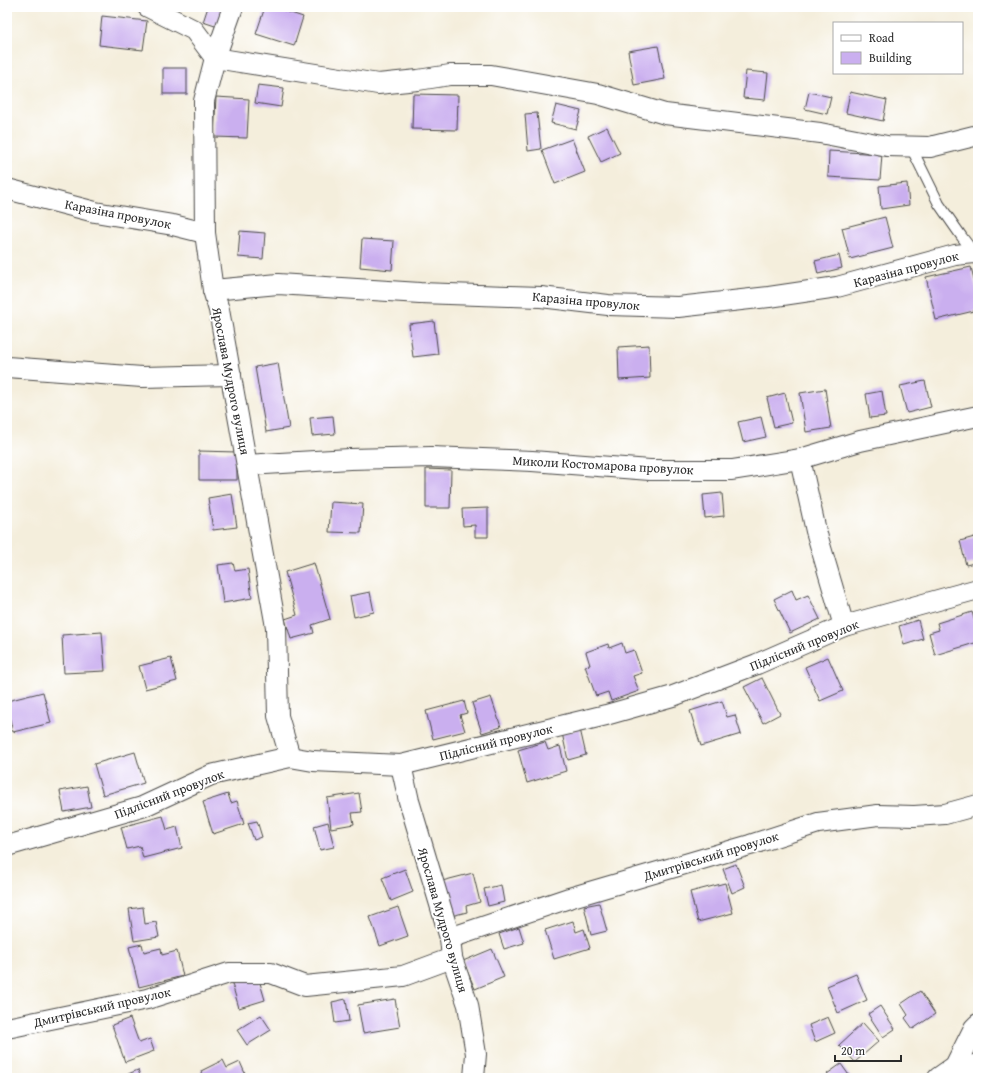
<svg xmlns="http://www.w3.org/2000/svg" width="985" height="1085" font-family="'Gentium Book Plus',serif">
  <rect width="100%" height="100%" fill="#fff"/>
  <filter id="ink" filterUnits="userSpaceOnUse"><feTurbulence type="fractalNoise" baseFrequency=".025" numOctaves="2"/><feDisplacementMap in="SourceGraphic" scale="8" xChannelSelector="R" yChannelSelector="G"/><feConvolveMatrix kernelMatrix="1 2 1 2 8 2 1 2 1" color-interpolation-filters="sRGB"/></filter>
  <filter id="wash" filterUnits="userSpaceOnUse"><feTurbulence type="fractalNoise" baseFrequency=".012" numOctaves="4" result="noise"/><feDisplacementMap in="SourceGraphic" scale="16" xChannelSelector="R" yChannelSelector="G"/><feGaussianBlur stdDeviation="0.9" result="paint"/><feColorMatrix in="noise" values="0 0 0 0 0 0 0 0 0 0 0 0 0 0 0 0 0 1.4 0 .05"/><feComposite in="paint" operator="in"/></filter>
  <g filter="url(#wash)">
    <rect width="100%" height="100%" fill="#f4eedc"/>
    <g id="blocks">
      <g fill="#caafef">
        <polygon points="208,7 224,7 218,27 203,22"/>
        <polygon points="265,7 273,7 303,17 294,46 256,34"/>
        <polygon points="102,16 147,21 143,50 99,45"/>
        <polygon points="658,46 665,79 634,85 628,51"/>
        <rect x="163" y="68" width="24" height="26"/>
        <polygon points="746,71 768,73 765,100 743,98"/>
        <polygon points="258,85 284,88 281,107 255,103"/>
        <polygon points="809,92 831,97 827,114 805,109"/>
        <polygon points="850,92 887,100 883,121 846,113"/>
        <polygon points="413,94 458,95 457,130 412,129"/>
        <polygon points="216,97 249,99 247,138 214,137"/>
        <polygon points="556,105 581,111 576,129 551,123"/>
        <polygon points="537,113 541,149 528,151 525,114"/>
        <polygon points="607,127 620,153 601,162 588,136"/>
        <polygon points="572,139 585,172 555,184 542,150"/>
        <polygon points="829,151 882,154 880,180 828,177"/>
        <polygon points="907,183 909,205 881,209 879,186"/>
        <polygon points="885,217 893,248 850,259 842,228"/>
        <polygon points="240,231 265,233 263,259 238,257"/>
        <polygon points="362,239 394,241 392,270 360,267"/>
        <polygon points="839,255 842,268 818,274 815,261"/>
        <polygon points="971,267 978,295 978,310 936,320 926,277"/>
        <polygon points="434,321 438,354 413,357 409,324"/>
        <polygon points="649,345 650,378 619,380 618,347"/>
        <polygon points="278,363 289,428 266,432 255,367"/>
        <polygon points="925,381 931,407 907,413 900,386"/>
        <polygon points="825,389 831,428 806,432 800,393"/>
        <polygon points="882,391 886,416 870,418 866,394"/>
        <polygon points="785,393 792,423 774,427 767,398"/>
        <polygon points="333,416 335,434 312,436 310,418"/>
        <polygon points="761,417 766,437 743,442 738,422"/>
        <polygon points="199,451 237,452 237,480 199,480"/>
        <polygon points="426,469 451,470 450,508 426,508"/>
        <polygon points="722,493 724,516 705,518 703,495"/>
        <polygon points="232,494 237,527 213,530 208,498"/>
        <polygon points="331,502 363,504 361,533 329,532"/>
        <polygon points="488,508 488,537 475,537 475,525 463,526 462,509"/>
        <polygon points="978,536 978,562 966,565 960,541"/>
        <polygon points="233,563 235,571 248,569 252,598 223,603 218,565"/>
        <polygon points="314,563 330,619 312,625 314,633 291,639 285,619 297,615 285,572"/>
        <polygon points="792,590 796,600 808,595 820,619 790,633 774,599"/>
        <polygon points="370,592 374,612 354,617 350,596"/>
        <polygon points="972,612 978,632 978,642 935,655 929,633 939,630 937,623"/>
        <polygon points="918,620 923,639 904,645 899,626"/>
        <polygon points="102,632 105,671 64,673 62,635"/>
        <polygon points="622,643 625,653 634,650 642,673 633,676 639,691 611,701 608,692 596,696 585,666 590,665 586,652 608,644 609,648"/>
        <polygon points="828,657 843,691 820,701 805,667"/>
        <polygon points="171,658 177,681 145,689 139,666"/>
        <polygon points="762,678 780,714 763,723 744,687"/>
        <polygon points="43,692 51,723 13,732 7,707 7,701"/>
        <polygon points="491,697 501,727 482,733 472,703"/>
        <polygon points="464,701 467,713 460,715 465,731 433,739 426,711"/>
        <polygon points="722,701 727,717 735,715 741,734 701,746 690,711"/>
        <polygon points="580,729 586,755 568,760 562,733"/>
        <polygon points="545,742 548,750 560,746 566,771 527,783 518,750"/>
        <polygon points="135,752 144,783 103,795 94,764"/>
        <polygon points="87,786 91,807 64,812 60,791"/>
        <polygon points="359,793 362,812 352,813 354,824 331,828 327,798"/>
        <polygon points="228,794 231,803 237,801 244,824 213,834 203,802"/>
        <polygon points="163,816 167,830 177,827 182,848 143,858 140,846 127,849 121,827"/>
        <polygon points="257,821 262,837 254,840 248,823"/>
        <polygon points="328,822 334,847 320,850 314,826"/>
        <polygon points="736,864 745,887 732,893 723,869"/>
        <polygon points="405,869 413,892 391,901 382,878"/>
        <polygon points="473,873 480,902 466,906 467,912 451,916 442,881"/>
        <polygon points="725,883 733,913 698,922 690,892"/>
        <polygon points="501,885 504,902 488,906 484,889"/>
        <polygon points="599,903 607,931 591,935 584,906"/>
        <polygon points="143,907 145,924 156,922 159,937 134,941 129,909"/>
        <polygon points="398,907 408,936 380,946 370,917"/>
        <polygon points="573,921 576,932 584,929 590,948 554,959 545,930"/>
        <polygon points="519,927 524,943 504,949 499,934"/>
        <polygon points="142,944 144,952 161,948 162,955 177,951 183,976 139,987 129,947"/>
        <polygon points="492,949 504,977 475,989 463,961"/>
        <polygon points="856,974 867,1000 838,1013 827,986"/>
        <polygon points="258,976 265,1000 239,1008 232,984"/>
        <polygon points="920,991 935,1014 913,1029 905,1018 908,1015 901,1004"/>
        <polygon points="346,999 349,1021 335,1023 332,1002"/>
        <polygon points="395,999 400,1027 363,1033 358,1005"/>
        <polygon points="880,1006 895,1029 883,1037 868,1014"/>
        <polygon points="261,1015 271,1030 247,1045 237,1030"/>
        <polygon points="828,1017 835,1033 815,1042 809,1025"/>
        <polygon points="130,1018 139,1043 150,1039 154,1051 125,1062 112,1025"/>
        <polygon points="863,1023 879,1041 855,1062 839,1045"/>
        <polygon points="223,1060 227,1068 240,1062 247,1078 204,1078 201,1071"/>
        <polygon points="841,1064 851,1078 829,1078 827,1074"/>
        <polygon points="138,1070 141,1078 130,1078 128,1074"/>
      </g>
    </g>
  </g>
  <g filter="url(#ink)">
    <use href="#blocks" fill-opacity="0" stroke="#494846" stroke-width="1"/>
    <g fill="none" stroke-linecap="round" stroke-linejoin="round">
      <defs>
        <polyline id="lane" points="911,147 939,204 962,237 974,253"/>
        <g id="street">
          <polyline points="148,7 194,30 215,58 378,84 418,80 450,75 491,75 598,94 665,114 820,133 887,146 930,147 978,135"/>
          <polyline points="233,7 215,58 204,101 205,233 213,290 219,310 276,627 278,716 290,757"/>
          <polyline points="7,189 95,212 173,225 205,233"/>
          <polyline points="213,290 278,284 420,293 541,297 608,305 678,307 769,297 837,287 955,255 974,253 978,254"/>
          <polyline points="7,367 142,377 231,375"/>
          <polyline points="800,459 816,531 844,626"/>
          <polyline points="247,465 350,459 431,457 532,461 650,470 732,470 800,459 860,441 978,416"/>
          <polyline points="401,765 409,801 450,938 452,958 468,1005 476,1054 474,1078"/>
          <polyline points="7,846 142,807 211,775 290,757 313,761 401,765 606,715 673,696 757,664 844,626 978,589"/>
          <polyline points="450,938 569,898 750,845 818,823 878,815 914,816 945,814 978,805"/>
          <polyline points="7,1028 147,999 229,973 271,973 305,986 403,976 452,958"/>
          <polyline points="955,1066 978,1065"/>
          <polyline points="938,1078 955,1066 974,1028 978,1024"/>
        </g>
      </defs>
      <use href="#lane" stroke="#494846" stroke-width="12"/>
      <use href="#street" stroke="#494846" stroke-width="22"/>
      <use href="#lane" stroke="#fff" stroke-width="10"/>
      <use href="#street" stroke="#fff" stroke-width="20"/>
    </g>
  </g>
  <g text-anchor="middle" dominant-baseline="central" stroke-width="3.5" stroke-linejoin="round" paint-order="stroke">
    <g font-size="13" fill="#2b2b2b" stroke="#fff">
      <text transform="translate(118 214) rotate(11)">Каразіна провулок</text>
      <text transform="translate(906 269) rotate(-15)">Каразіна провулок</text>
      <text transform="translate(586 301) rotate(5)">Каразіна провулок</text>
      <text transform="translate(231 381) rotate(79)">Ярослава Мудрого вулиця</text>
      <text transform="translate(603 465) rotate(3)">Миколи Костомарова провулок</text>
      <text transform="translate(804 645) rotate(-22)">Підлісний провулок</text>
      <text transform="translate(496 742) rotate(-14)">Підлісний провулок</text>
      <text transform="translate(169 794) rotate(-21)">Підлісний провулок</text>
      <text transform="translate(711 856) rotate(-17)">Дмитрівський провулок</text>
      <text transform="translate(443 920) rotate(74)">Ярослава Мудрого вулиця</text>
      <text transform="translate(102 1007) rotate(-13)">Дмитрівський провулок</text>
    </g>
  </g>
  <rect width="985" height="1085" fill="none" stroke="#fff" stroke-width="24"/>
  <rect x="833" y="22" width="130" height="52" fill="#ffffff" stroke="#aaaaaa"/>
  <rect x="841" y="35" width="20" height="6" fill="#ffffff" stroke="#aaaaaa"/>
  <text x="869" y="42" font-size="12" fill="#2b2b2b">Road</text>
  <rect x="841" y="52" width="20" height="12" fill="#caafef" stroke="#aaaaaa"/>
  <text x="869" y="62" font-size="12" fill="#2b2b2b">Building</text>
  <path d="M835 1055v6h66v-6" fill="none" stroke="#2b2b2b" stroke-width="2"/>
  <text x="841" y="1055" font-size="12" fill="#2b2b2b" stroke="#ffffff" stroke-width="3" paint-order="stroke">20 m</text>
</svg>
